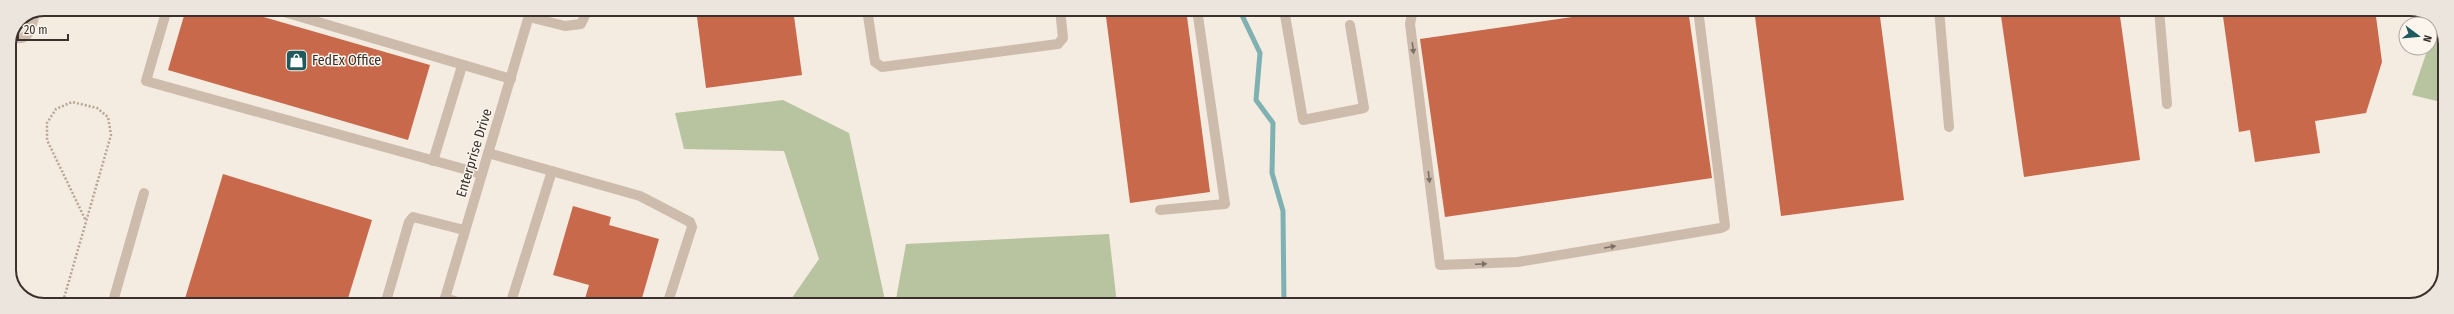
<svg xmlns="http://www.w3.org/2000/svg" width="2454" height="314" font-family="'Fira Sans Condensed',sans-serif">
  <rect width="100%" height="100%" fill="#f4ebe1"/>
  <g fill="#b8c4a0">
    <polygon points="2436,22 2445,40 2445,103 2412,95 2428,48 2430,48"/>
    <polygon points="783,100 849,133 886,305 787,305 819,259 784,151 684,149 675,113"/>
    <polygon points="1109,234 1117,304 895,305 906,244"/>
  </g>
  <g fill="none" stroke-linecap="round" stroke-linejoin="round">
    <polyline stroke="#7fb0b2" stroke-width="5" points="1239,9 1260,53 1256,100 1273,123 1272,173 1283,211 1284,305"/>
  </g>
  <g fill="#c8694b">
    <polygon points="186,9 236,9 430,65 408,140 168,70"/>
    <polygon points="696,9 793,9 802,75 706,88"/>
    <polygon points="1105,9 1186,9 1210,192 1130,203"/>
    <polygon points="1627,9 1688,9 1712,178 1445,217 1420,39"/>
    <polygon points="1754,9 1879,9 1904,200 1781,216"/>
    <polygon points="2000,9 2119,9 2140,160 2024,177"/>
    <polygon points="2222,9 2375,9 2382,62 2366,113 2315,121 2320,153 2255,162 2250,130 2239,132"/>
    <polygon points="223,174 372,220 346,305 183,305"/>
    <polygon points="573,206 611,217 609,225 659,239 640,305 592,305 584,302 589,285 553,275"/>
  </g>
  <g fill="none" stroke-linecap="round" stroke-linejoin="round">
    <polyline stroke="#b9a596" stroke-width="2.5" stroke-dasharray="2 2" stroke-linecap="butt" points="62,305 111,135 108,117 97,108 72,102 56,109 47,123 47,140 86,221"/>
    <g stroke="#cdbbac" stroke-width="10">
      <polyline points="167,9 146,81 482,174"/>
      <polyline points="274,9 511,79"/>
      <polyline points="867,9 875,62 882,67 1058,44 1063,38 1060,9"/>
      <polyline points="1284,9 1303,120 1364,108 1350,25"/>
      <polyline points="1413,9 1410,24 1440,265 1518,262 1721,228 1725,226 1698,9"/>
      <polyline points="1939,9 1949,127"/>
      <polyline points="2159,9 2167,104"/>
      <polyline points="529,17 565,26 581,24 588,9"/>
      <path d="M12 37C30 43 31 27 35 13"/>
      <polyline points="488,153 640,196 690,222 692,227 667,305"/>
      <polyline points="433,161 462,66"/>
      <polyline points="1160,210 1225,204 1197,9"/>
      <polyline points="445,298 467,305"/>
      <polyline points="112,305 144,193"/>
      <polyline points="385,305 409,222 413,217 464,230"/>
      <polyline points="443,305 531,9"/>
      <polyline points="510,305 552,171"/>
    </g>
  </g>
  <defs><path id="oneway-solid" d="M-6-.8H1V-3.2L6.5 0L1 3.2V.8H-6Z"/></defs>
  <g fill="#7d6f65">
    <use href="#oneway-solid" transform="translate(1413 48) rotate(83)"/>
    <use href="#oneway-solid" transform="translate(1429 177) rotate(83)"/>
    <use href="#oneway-solid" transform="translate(1610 247) rotate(-10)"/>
    <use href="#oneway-solid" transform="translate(1481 264) rotate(-2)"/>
  </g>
  <defs>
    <symbol id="shop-square" viewBox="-11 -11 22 22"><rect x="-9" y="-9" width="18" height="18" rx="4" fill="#1f5a5e" stroke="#fbf5ee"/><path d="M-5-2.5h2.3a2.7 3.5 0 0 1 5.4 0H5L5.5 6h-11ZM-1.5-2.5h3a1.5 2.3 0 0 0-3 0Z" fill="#fff"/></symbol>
  </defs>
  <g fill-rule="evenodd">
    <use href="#shop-square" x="284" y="48" width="25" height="25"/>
  </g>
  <g text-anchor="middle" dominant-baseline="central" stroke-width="3" stroke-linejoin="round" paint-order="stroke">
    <g font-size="14" fill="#3b302b" stroke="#fbf5ee" text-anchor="start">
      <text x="312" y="60">FedEx Office</text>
    </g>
    <g font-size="14" fill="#3b302b" stroke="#fbf5ee">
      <text transform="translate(474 153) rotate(-73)">Enterprise Drive</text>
    </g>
  </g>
  <path d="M0 0H2454V314H0ZM44 16H2410A28 28 0 0 1 2438 44V270A28 28 0 0 1 2410 298H44A28 28 0 0 1 16 270V44A28 28 0 0 1 44 16Z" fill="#ece5de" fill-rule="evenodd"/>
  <path fill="none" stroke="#3b302b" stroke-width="2" d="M44 16H2410A28 28 0 0 1 2438 44V270A28 28 0 0 1 2410 298H44A28 28 0 0 1 16 270V44A28 28 0 0 1 44 16Z"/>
  <g transform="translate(2418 36) rotate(106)"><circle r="19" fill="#fbf5ee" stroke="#aea6a0"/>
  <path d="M0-3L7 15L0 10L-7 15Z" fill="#1f5a5e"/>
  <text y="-6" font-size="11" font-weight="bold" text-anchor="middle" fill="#3b302b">N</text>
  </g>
  <path d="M18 34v6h50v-6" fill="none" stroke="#3b302b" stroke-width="2"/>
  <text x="24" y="34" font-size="12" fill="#3b302b" stroke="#fbf5ee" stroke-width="3" paint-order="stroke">20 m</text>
</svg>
